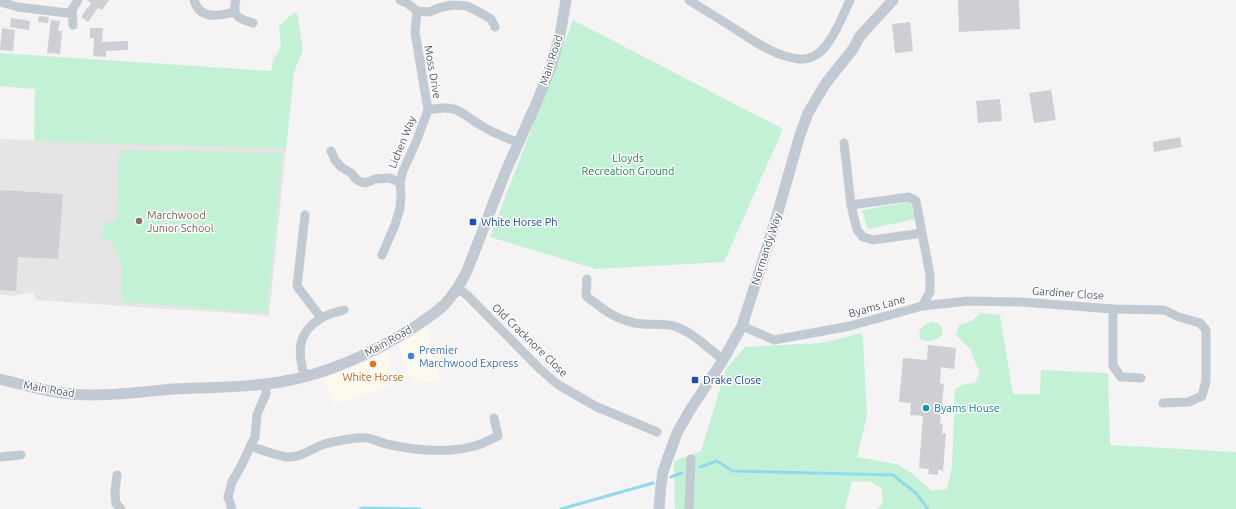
<svg xmlns="http://www.w3.org/2000/svg" width="1236" height="509" font-family="Ubuntu,sans-serif">
  <rect width="100%" height="100%" fill="#f5f3f3"/>
  <g fill="#fdf9ef">
    <polygon points="427,327 440,381 413,383 398,346"/>
    <polygon points="387,353 396,384 333,404 324,380"/>
  </g>
  <polygon fill="#e6e4e5" points="0,139 286,149 269,316 222,312 167,309 36,300 33,292 13,296 0,294"/>
  <g fill="#c3f1d5">
    <polygon points="297,12 303,50 294,72 286,149 34,141 35,89 0,86 0,53 271,71 273,60 278,53 281,45 279,26 292,14"/>
    <polygon points="573,20 783,129 724,262 596,269 490,237"/>
    <polygon points="119,150 283,153 267,313 122,302 122,265 111,241 101,237 104,224 117,219"/>
    <polygon points="910,202 916,219 868,229 862,210"/>
    <polygon points="981,313 1000,315 1013,394 1040,394 1041,370 1108,373 1110,445 1236,452 1236,509 877,509 883,502 882,489 871,482 852,481 845,509 675,509 674,461 701,451 726,369 745,347 821,343 862,333 863,340 867,416 857,457 896,464 910,472 932,491 947,489 952,467 955,389 965,384 975,383 980,373 970,349 956,335 959,325 971,321"/>
    <path d="M933 322 938 323 942 328V335C935 341 928 343 920 339 917 329 924 323 933 322Z"/>
  </g>
  <g fill="none" stroke-linecap="round" stroke-linejoin="round">
    <g stroke="#90daee" stroke-width="3">
      <polyline points="700,467 717,461 733,471 893,475 916,493 928,509"/>
      <polyline points="671,477 682,473"/>
      <polyline points="360,509 362,508 420,509"/>
      <polyline points="561,509 653,483"/>
    </g>
  </g>
  <g fill="#cdcfd5">
    <polygon points="87,0 109,0 102,10 98,8 88,22 81,17 91,3"/>
    <polygon points="958,0 1019,0 1020,29 959,32"/>
    <polygon points="39,16 49,17 48,23 38,22"/>
    <polygon points="11,18 30,21 29,30 10,27"/>
    <polygon points="51,20 60,21 58,31 62,31 60,54 47,53"/>
    <polygon points="910,22 913,51 895,53 892,24"/>
    <polygon points="2,28 15,30 13,51 0,50"/>
    <polygon points="90,28 103,28 102,42 128,41 128,50 106,51 106,57 93,56 94,38 90,38"/>
    <polygon points="1051,90 1056,120 1034,123 1029,93"/>
    <polygon points="1000,99 1002,121 978,123 976,101"/>
    <polygon points="1180,137 1182,147 1154,152 1153,142"/>
    <polygon points="0,190 63,194 58,259 18,257 16,291 0,290"/>
    <polygon points="928,345 956,348 954,369 941,367 940,383 944,384 940,424 943,424 942,434 946,433 943,471 938,470 938,475 928,474 929,469 919,468 923,416 910,415 911,403 899,402 903,358 927,360"/>
  </g>
  <g fill="none" stroke-linecap="round" stroke-linejoin="round">
    <g stroke="#c1cad2" stroke-width="9">
      <path d="M194 0C199 20 219 16 234 12"/>
      <path d="M236 0C231 17 240 19 253 23"/>
      <path d="M400 0 407 3 417 11 415 32 428 110C457 104 459 112 482 126 493 133 507 138 519 143"/>
      <path d="M689 0C704 10 720 19 735 29 754 41 776 57 799 59 806 60 813 57 819 53 833 41 842 17 850 0"/>
      <polyline points="1,2 18,7 67,13 72,10 78,0"/>
      <polyline points="72,10 73,25"/>
      <polyline points="417,11 429,12 439,8 452,5 467,6 479,12 491,19 495,27"/>
      <polyline points="844,143 851,205 857,230 863,237 873,240 922,233"/>
      <polyline points="331,151 335,160 341,167 351,173 357,180 361,182 366,183 375,179 390,178 400,183"/>
      <polyline points="851,205 909,197 916,201 930,275 930,292 922,306"/>
      <polyline points="305,215 297,286 321,318"/>
      <polyline points="382,255 395,225 400,208 401,196 400,183 403,171 416,142 428,110"/>
      <path d="M587 279 586 296C604 310 619 323 644 324 655 325 666 323 677 327 693 333 710 349 723 360"/>
      <polyline points="457,288 467,295 540,369 557,384 595,406 657,432"/>
      <polyline points="1113,309 1113,366 1121,377 1141,378"/>
      <polyline points="742,326 774,340 850,326 922,306 968,301 1022,302 1113,309 1164,310 1179,317 1200,323 1206,330 1206,381 1202,396 1188,402 1163,403"/>
      <path d="M305 377C297 353 297 333 320 319 327 314 336 312 344 310"/>
      <path d="M250 446C260 449 282 458 291 457 304 456 314 447 325 444 335 441 357 437 367 438 375 439 383 444 391 445 420 451 453 454 481 444 487 441 492 439 498 436L494 418"/>
      <polyline points="0,457 21,455"/>
      <polyline points="117,475 115,492 116,504 121,509"/>
      <polyline points="232,509 228,497 232,482 241,466 255,437 257,414 266,394 266,384"/>
      <polyline points="689,509 691,459"/>
    </g>
    <g stroke="#c1cad2" stroke-width="11">
      <path d="M0 379C21 384 41 390 62 393 97 398 139 392 174 389 209 387 245 388 280 382 325 375 373 353 411 329 423 321 435 314 445 304 454 294 461 283 467 271L505 173 536 104 551 67 560 35 566 0"/>
      <polyline points="659,509 661,485 663,472 667,460 677,433 690,410 723,360 742,326 775,222 800,135 808,113 826,83 853,49 860,36 893,0"/>
    </g>
  </g>
  <circle fill="#8d6e63" stroke="#fff" stroke-width="1.5" cx="139" cy="221" r="4"/>
  <g fill="#1a4fb4" stroke="#fff" stroke-width="1.5">
    <rect x="469" y="218" width="8" height="8" rx="2"/>
    <rect x="691" y="376" width="8" height="8" rx="2"/>
  </g>
  <circle fill="#3f7fe0" stroke="#fff" stroke-width="1.5" cx="411" cy="356" r="4"/>
  <circle fill="#e8710a" stroke="#fff" stroke-width="1.5" cx="373" cy="364" r="4"/>
  <circle fill="#0f9aa8" stroke="#fff" stroke-width="1.5" cx="926" cy="408" r="4"/>
  <g text-anchor="middle" dominant-baseline="central" stroke-width="3" stroke-linejoin="round" paint-order="stroke">
    <g font-size="11" fill="#4a5661" stroke="#fff">
      <text transform="translate(551 60) rotate(-72)">Main Road</text>
      <text transform="translate(433 72) rotate(80)">Moss Drive</text>
      <text transform="translate(402 142) rotate(-68)">Lichen Way</text>
      <text transform="translate(766 249) rotate(-72)">Normandy Way</text>
      <text transform="translate(1068 293) rotate(4)">Gardiner Close</text>
      <text transform="translate(877 306) rotate(-15)">Byams Lane</text>
      <text transform="translate(530 340) rotate(44)">Old Cracknore Close</text>
      <text transform="translate(388 341) rotate(-29)">Main Road</text>
      <text transform="translate(49 389) rotate(10)">Main Road</text>
    </g>
    <g font-size="11" fill="#17864f" stroke="#fff">
      <text x="628" y="158">Lloyds<tspan x="628" dy="13">Recreation Ground</tspan></text>
    </g>
    <g font-size="11" fill="#785e54" stroke="#fff" text-anchor="start">
      <text x="147" y="215">Marchwood<tspan x="147" dy="13">Junior School</tspan></text>
    </g>
    <g font-size="11" fill="#164399" stroke="#fff" text-anchor="start">
      <text x="481" y="222">White Horse Ph</text>
      <text x="703" y="380">Drake Close</text>
    </g>
    <g font-size="11" fill="#366cbe" stroke="#fff" text-anchor="start">
      <text x="419" y="350">Premier<tspan x="419" dy="13">Marchwood Express</tspan></text>
    </g>
    <g font-size="11" fill="#c56008" stroke="#fff">
      <text x="373" y="377">White Horse</text>
    </g>
    <g font-size="11" fill="#0d838f" stroke="#fff" text-anchor="start">
      <text x="934" y="408">Byams House</text>
    </g>
  </g>
</svg>
